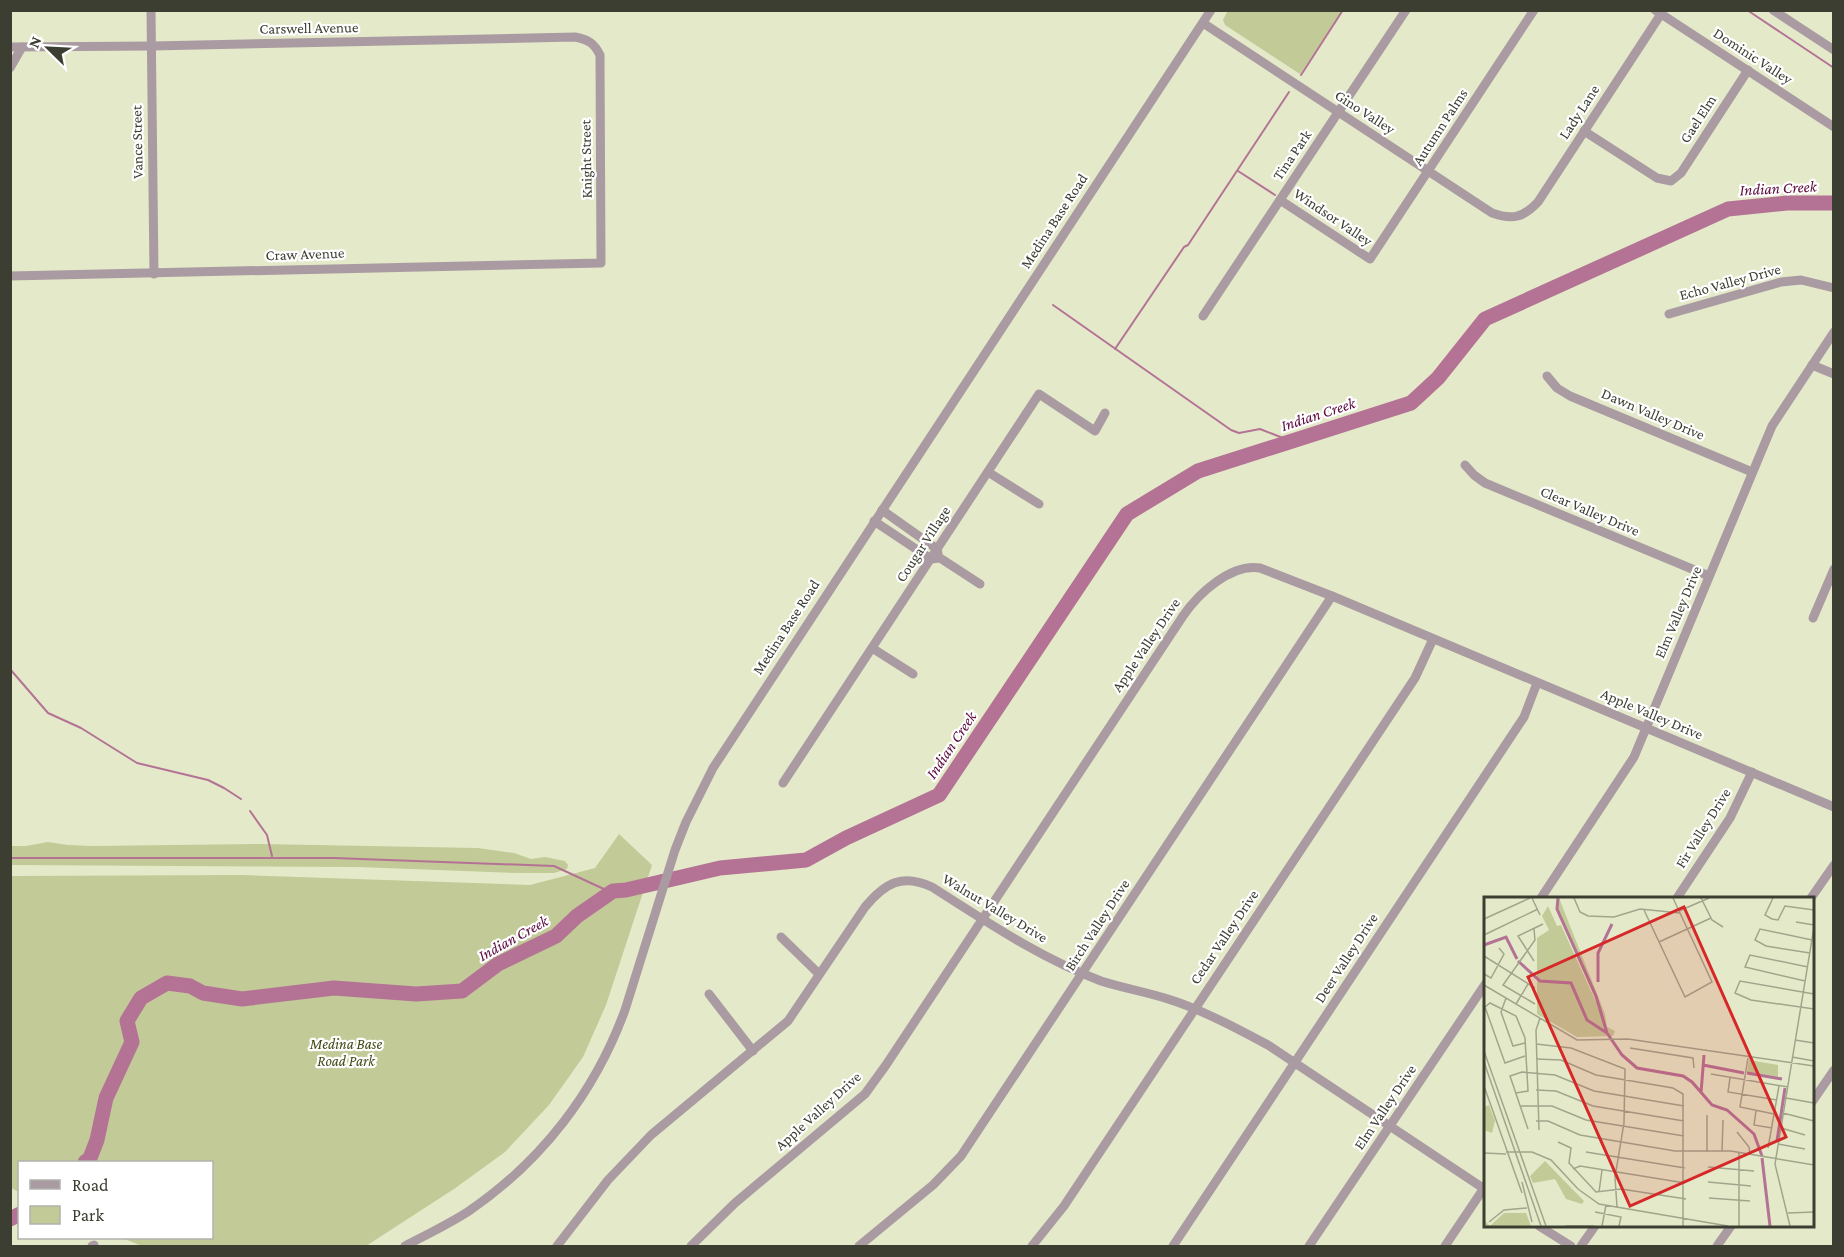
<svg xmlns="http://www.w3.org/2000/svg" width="1844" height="1257" font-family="'Crimson Pro',serif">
  <rect width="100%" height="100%" fill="#e4eac9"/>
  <g fill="#c2ca97">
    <polygon points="1228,10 1342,10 1342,11 1300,74 1225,25 1223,20"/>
    <polygon points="619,834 652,865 606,1005 583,1057 549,1105 505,1152 454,1189 366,1246 142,1246 122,1238 212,1238 212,1162 20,1162 19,1192 11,1188 11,876 242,875 530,885 595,868"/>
    <polygon points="48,842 68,845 92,846 260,844 478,848 514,853 531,859 545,857 565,861 568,865 567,869 554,873 517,873 358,867 11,865 11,846 26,846"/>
  </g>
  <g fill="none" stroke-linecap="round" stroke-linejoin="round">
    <g stroke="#b47395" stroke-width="2">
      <polyline points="1747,10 1834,68"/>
      <polyline points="1301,75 1343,10"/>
      <polyline points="1238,171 1275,195"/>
      <polyline points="1053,305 1231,430 1239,433 1260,429 1293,442"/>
      <polyline points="1115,349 1184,247 1188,245 1289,92"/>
      <polyline points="10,669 48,713 81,728 137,763 208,780 224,788 241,799"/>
      <polyline points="250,811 267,835 272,856"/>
      <polyline points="10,858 334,858 554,866 606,890 613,891"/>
    </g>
    <g stroke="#b47395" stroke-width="15">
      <polyline points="85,1162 90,1158 97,1140 106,1098 132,1042 127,1021 141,998 167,983 190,986 203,993 242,999 334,988 416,994 462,991 498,964 556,936 577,916 613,891 626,890 720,868 806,860 846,838 939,795 1127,514 1198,471 1411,403 1438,378 1485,319 1728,209 1787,203 1834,203"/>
      <polyline points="10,1219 20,1214"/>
    </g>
    <g stroke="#aa9ba2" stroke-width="9">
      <polyline points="151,10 154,274"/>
      <polyline points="1655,10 1834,127"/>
      <polyline points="1773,10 1834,50"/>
      <path d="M1203 23 1492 213C1512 220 1523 218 1538 202L1661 14"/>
      <path d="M10 47 152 46 575 37C589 40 594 43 600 55L601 263 10 276"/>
      <polyline points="10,68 22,47"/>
      <polyline points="1584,131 1657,178 1671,181 1681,173 1748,70"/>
      <polyline points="1280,200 1370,259 1534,10"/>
      <polyline points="1669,314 1781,282 1801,280 1834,288"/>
      <polyline points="1203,316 1406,10"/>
      <polyline points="1812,365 1834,374"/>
      <polyline points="1547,376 1557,388 1570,396 1752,472"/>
      <polyline points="1465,465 1474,475 1485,483 1709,576"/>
      <polyline points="988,472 1039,504"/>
      <polyline points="882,510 937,549 938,553"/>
      <polyline points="874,521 931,559 940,558 980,584"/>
      <polyline points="1813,618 1834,569"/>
      <polyline points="872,648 913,674"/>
      <polyline points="783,783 1039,394 1095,431 1105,413"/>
      <polyline points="1541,898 1634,757 1772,426 1834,332"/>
      <polyline points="1677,898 1730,818 1752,772"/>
      <polyline points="1811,898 1834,865"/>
      <polyline points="781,937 819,974"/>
      <polyline points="709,994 753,1051"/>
      <polyline points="1812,1102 1834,1070"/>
      <polyline points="1539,1226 1571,1246"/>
      <polyline points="92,1246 94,1245"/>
      <path d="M405 1246C426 1235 449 1224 469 1211 542 1161 595 1092 625 1010L675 850 686 822 713 768 1211 10"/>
      <path d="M557 1246 608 1180 651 1135 788 1021 865 907C885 883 902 873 932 887 987 922 1040 958 1101 981 1123 988 1146 992 1168 999 1203 1010 1236 1028 1268 1045L1486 1190"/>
      <path d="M691 1246 735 1203 865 1094 886 1065 1183 616C1198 594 1231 563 1260 568L1332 596 1834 807"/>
      <polyline points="859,1246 933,1185 961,1156 1332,596"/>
      <polyline points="1032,1246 1064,1206 1415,678 1433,639"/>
      <polyline points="1173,1246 1524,717 1537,683"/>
      <polyline points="1309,1246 1486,983"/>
      <polyline points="1445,1246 1486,1185"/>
      <polyline points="1581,1246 1595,1226"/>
      <polyline points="1717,1246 1731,1226"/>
    </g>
  </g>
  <g text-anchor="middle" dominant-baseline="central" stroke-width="4.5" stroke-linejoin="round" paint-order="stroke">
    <g font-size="15" fill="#3b3e31" stroke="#fff">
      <text transform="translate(309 28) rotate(-1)">Carswell Avenue</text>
      <text transform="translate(1753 56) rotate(33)">Dominic Valley</text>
      <text transform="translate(1365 112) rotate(33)">Gino Valley</text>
      <text transform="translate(1579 112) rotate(-57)">Lady Lane</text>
      <text transform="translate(1698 119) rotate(-57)">Gael Elm</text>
      <text transform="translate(1440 127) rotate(-57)">Autumn Palms</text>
      <text transform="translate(137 142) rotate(-91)">Vance Street</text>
      <text transform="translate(1292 155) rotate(-56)">Tina Park</text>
      <text transform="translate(586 159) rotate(-91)">Knight Street</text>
      <text transform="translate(1333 217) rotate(34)">Windsor Valley</text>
      <text transform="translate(1054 221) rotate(-57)">Medina Base Road</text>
      <text transform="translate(305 254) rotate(-2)">Craw Avenue</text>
      <text transform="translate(1730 282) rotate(-15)">Echo Valley Drive</text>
      <text transform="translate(1653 414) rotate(23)">Dawn Valley Drive</text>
      <text transform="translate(1590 511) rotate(23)">Clear Valley Drive</text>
      <text transform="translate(923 544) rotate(-57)">Cougar Village</text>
      <text transform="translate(1678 612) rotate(-67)">Elm Valley Drive</text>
      <text transform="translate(786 627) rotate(-57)">Medina Base Road</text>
      <text transform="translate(1146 645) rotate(-56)">Apple Valley Drive</text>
      <text transform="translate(1652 714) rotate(23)">Apple Valley Drive</text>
      <text transform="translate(1703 828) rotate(-58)">Fir Valley Drive</text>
      <text transform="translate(995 908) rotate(31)">Walnut Valley Drive</text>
      <text transform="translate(1097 925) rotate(-57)">Birch Valley Drive</text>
      <text transform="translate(1224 937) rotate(-56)">Cedar Valley Drive</text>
      <text transform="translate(1346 958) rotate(-57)">Deer Valley Drive</text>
      <text transform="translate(1385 1107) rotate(-56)">Elm Valley Drive</text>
      <text transform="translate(818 1111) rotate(-42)">Apple Valley Drive</text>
    </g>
    <g font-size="15" font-style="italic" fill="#434915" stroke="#fff">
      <text x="346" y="1044">Medina Base<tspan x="346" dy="17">Road Park</tspan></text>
    </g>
    <g font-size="16" font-style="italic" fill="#5b0a3e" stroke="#fff">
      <text transform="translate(1778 188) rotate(-3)">Indian Creek</text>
      <text transform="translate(1318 414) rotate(-18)">Indian Creek</text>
      <text transform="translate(951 745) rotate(-56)">Indian Creek</text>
      <text transform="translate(513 938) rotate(-29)">Indian Creek</text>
    </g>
  </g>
  <g transform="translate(1484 897)">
    <rect width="330" height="330" fill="#e4eac9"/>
    <path d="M75 1 121 117 123 130 131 134 129 139 93 140 53 117V41L65 33 58 19 64 9 73 29 77 28 122 127 73 14ZM265 163 294 168V181L263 176ZM5 208 11 224 8 236 0 233V210ZM61 264 100 304 98 307 82 302 71 282 49 286 46 279ZM20 316H42L47 329H0L1 324 6 329Z" fill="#c2ca97"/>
    <path fill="none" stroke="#b47395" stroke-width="3" d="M74 1 73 12 112 99 123 136M0 48 22 40 33 62M34 64 56 84 87 86 103 123 123 136 138 158 153 171 199 179 208 185 228 208 243 213 270 237 278 259M114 85V56L128 27M219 168 260 176M263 176 298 182M217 196 220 158M293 244 301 191M278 261 286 329"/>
    <path fill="none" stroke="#a0a58c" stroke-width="1.5" d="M48 1 56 18M90 1 96 15 104 19 130 20 156 12 196 16M217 1 228 23 239 30M289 1 281 18 288 22 294 23 301 9 330 13M160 13 201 100 228 85 189 1M195 14 225 1M0 22 46 1M312 25 330 28M50 32 51 43 19 88 51 107M0 38 54 12M175 45 227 21M326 56 282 49 271 43 276 32 328 43M0 59 51 91M50 64 34 39 59 27M0 77 7 81 20 57 15 51M321 84 261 70 266 58 324 70M0 88 93 143 144 142 330 169M330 97 256 84 251 96 267 103 330 112M22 101 17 115 29 149 41 146M32 107 44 87M311 143 330 146M52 147 87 151 141 172 140 226 131 280 133 310M146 151 209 161 210 171M0 154 62 329M308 160 330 164M264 161 256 210 290 217M52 162 77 163 112 178 189 191 199 197V329M0 165 57 329M227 177 304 190M246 181 244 195 293 203M0 189 38 296M52 193 72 194 109 209 200 224M32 196 44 194 41 141 32 119 6 106 1 110 21 166 41 159M302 201 330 206M37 209H68L102 223 200 239M272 214 270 228 288 231M299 216 330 224M52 224H64L96 238 191 254H247L330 268M297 231 321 238M44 232 26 179 38 175 71 178 110 194 200 209M55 233 52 133 56 121M253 235 265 250 266 257M74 245 87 251 85 266 112 295 137 292 202 302M294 247 321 252M284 251 295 189M238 254 239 223M22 255H48L67 263 94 292 115 307 244 329M102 255 201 271M223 255V218M0 256 22 257M224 270 270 274M89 272 96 269 201 286M38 285 48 325M224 285 267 289M115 295 118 273M225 301 266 304M111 315 137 320 135 329M304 316 330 315M5 325 20 313 43 311M82 329H110M118 329 122 308M255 329V256M306 329 291 267 330 30"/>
    <path fill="#d62828" fill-opacity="0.15" stroke="#d62828" stroke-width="3" d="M200 10 302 240 146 309 44 80Z"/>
    <rect width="330" height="330" fill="none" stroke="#3b3e31" stroke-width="3"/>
  </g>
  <rect width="1844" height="1257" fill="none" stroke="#3b3e31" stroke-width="24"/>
  <rect x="18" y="1161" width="195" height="78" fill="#ffffff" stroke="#b1b2ad" stroke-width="1.5"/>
  <rect x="30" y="1180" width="30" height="9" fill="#aa9ba2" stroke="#b1b2ad" stroke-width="1.5"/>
  <text x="72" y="1191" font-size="18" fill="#3b3e31">Road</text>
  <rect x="30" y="1206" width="30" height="18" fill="#c2ca97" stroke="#b1b2ad" stroke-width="1.5"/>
  <text x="72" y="1221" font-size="18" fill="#3b3e31">Park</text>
  <g transform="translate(48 48) rotate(294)" stroke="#ffffff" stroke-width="4.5" paint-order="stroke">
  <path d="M0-4.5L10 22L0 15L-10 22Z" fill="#3b3e31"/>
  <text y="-9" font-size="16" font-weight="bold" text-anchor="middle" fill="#3b3e31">N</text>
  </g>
</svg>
